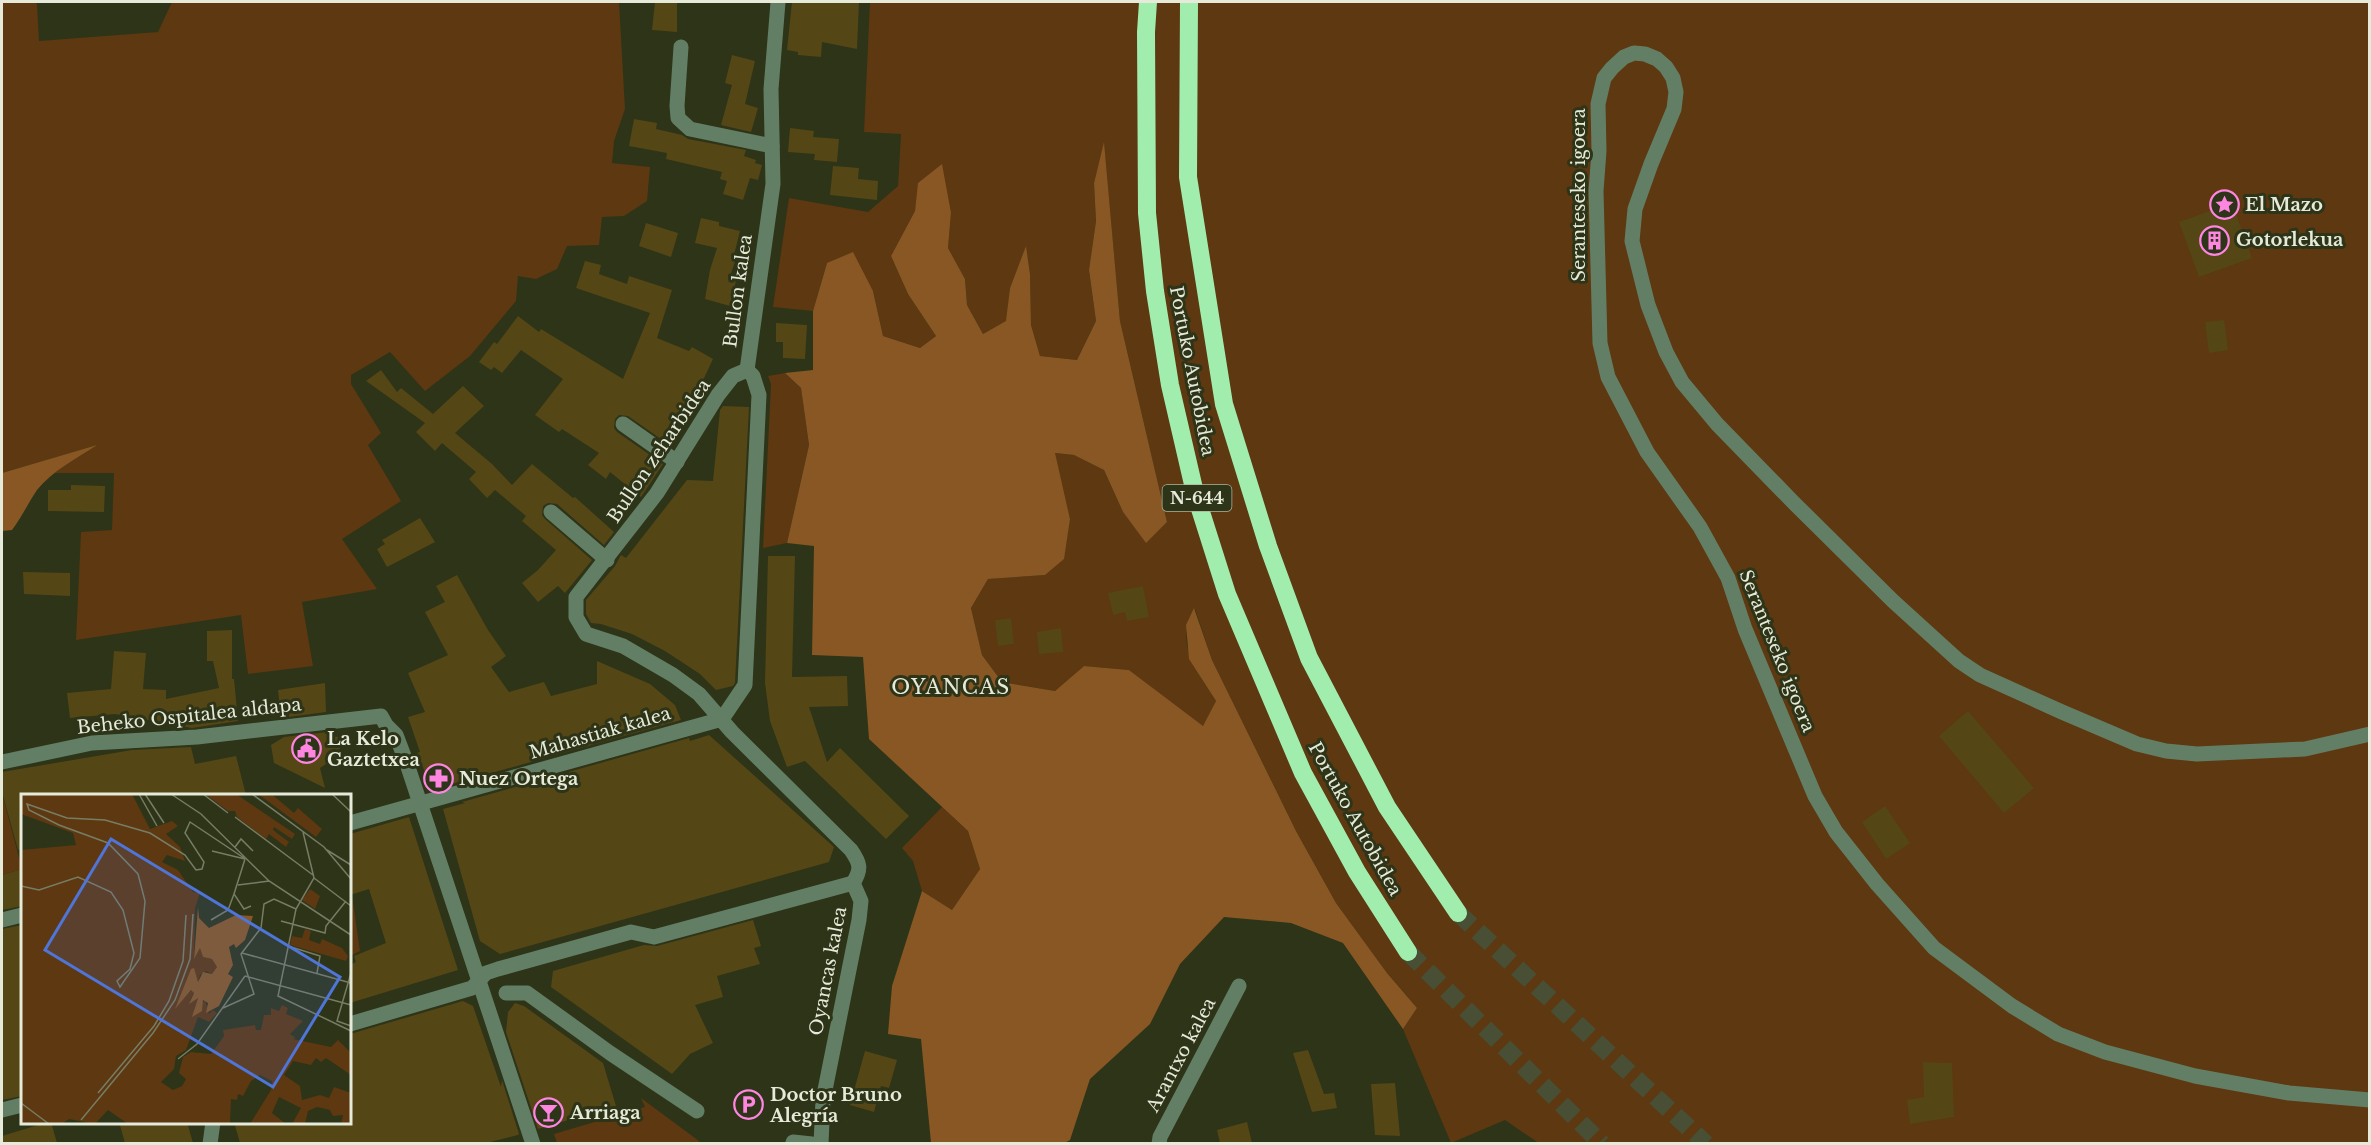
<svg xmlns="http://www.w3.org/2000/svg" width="2371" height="1145" font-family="'Libre Baskerville',serif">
  <rect width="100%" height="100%" fill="#2d3418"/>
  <g fill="#5d3810">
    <polygon points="2,2 35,2 37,4 39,41 158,32 172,2 619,2 625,109 614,141 612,163 650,167 647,201 624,216 602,217 599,245 567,246 557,269 536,279 518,276 516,301 470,356 425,391 390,352 351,375 351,384 381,433 368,445 401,501 342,539 377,589 302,602 313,666 248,674 241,615 76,640 81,532 112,530 114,473 54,473 94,446 2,473"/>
    <path d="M870 2H2369V1143L1540 1144 1505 1120 1451 1143 1403 1029 1417 1008 1387 973 1336 903 1296 831 1212 660 1195 609C1173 643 1198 672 1216 701L1203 727 1129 670 1084 666 1055 691 1002 682 982 655 971 608 988 579 1045 575 1070 519 1054 453 1074 455 1104 470 1123 512 1146 542 1167 522 1120 321 1104 144 1094 183 1096 221 1089 270 1096 321 1077 360 1040 356 1031 325 1030 274 1026 247 1010 288 1007 321 983 334 967 305 965 279 948 248 951 213 919 183 915 211 891 256 908 294 936 336 920 348 883 336 873 291 827 263 813 311 773 307 789 198 868 212 898 186 901 134 864 132Z"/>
    <polygon points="785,373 801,388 809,445 787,543 763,548 771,384 768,376"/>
    <polygon points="3,797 22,869 2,875 2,798"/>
    <polygon points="942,807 968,831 980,869 952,910 922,891 913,861 902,848"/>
    <polygon points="350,895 352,895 360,951 350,956"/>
    <polygon points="641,1098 699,1141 699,1143 557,1143 554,1134 645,1107"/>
  </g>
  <g fill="#885724">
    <polygon points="1104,142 1120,321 1167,522 1146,543 1123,512 1104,470 1074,455 1055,453 1070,519 1064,559 1045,575 988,579 971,608 982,655 1002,682 1055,691 1084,666 1129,670 1203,726 1216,701 1189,659 1186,625 1194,608 1212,660 1296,831 1336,903 1387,973 1417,1008 1403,1029 1343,943 1291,923 1224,917 1180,964 1150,1024 1090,1079 1070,1140 1063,1144 931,1143 921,1039 888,1034 892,986 922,891 952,910 980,869 968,831 869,739 863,657 812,655 814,546 787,543 809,445 801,388 785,373 813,370 813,311 827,263 853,252 873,291 883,336 920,348 936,336 908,294 891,256 915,211 918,183 942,164 951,213 948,248 965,279 967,305 983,334 1006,321 1010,288 1026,246 1030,274 1031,325 1040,356 1077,360 1096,321 1089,270 1096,221 1094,183"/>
    <path d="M97 445C76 459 52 471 37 490 28 503 22 517 12 530L2 531V473Z"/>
  </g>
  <g fill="#554615">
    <polygon points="655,2 677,2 677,32 652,30"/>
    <polygon points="792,2 859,2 857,49 822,42 821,57 798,55 798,52 787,50"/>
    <polygon points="732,55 755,61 745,104 758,108 751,132 721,125 732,85 725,83"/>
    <polygon points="634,119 657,123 656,129 682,135 688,139 746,150 744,156 756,160 755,163 762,165 758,180 750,178 743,200 723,194 727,181 720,179 722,172 666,159 667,153 629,146"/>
    <polygon points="790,128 814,131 813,137 839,139 837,162 814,160 815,154 788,152"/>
    <polygon points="833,166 859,168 858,179 878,181 877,200 830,195"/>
    <polygon points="2232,203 2252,258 2199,277 2179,222"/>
    <polygon points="701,218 719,222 719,226 740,231 734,255 737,256 729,279 736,281 730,306 705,299 710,270 717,248 695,243"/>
    <polygon points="646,223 678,233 671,257 639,246"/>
    <polygon points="585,261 601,265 599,274 627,284 629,276 672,290 657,338 689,351 692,347 713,359 691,406 668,444 628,416 619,415 615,419 614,428 617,432 663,464 641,497 610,472 606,479 588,465 599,453 562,429 559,432 535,415 563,379 521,350 502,373 494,367 491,370 479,362 494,342 497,344 518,316 539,332 541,329 623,379 650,313 576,288"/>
    <polygon points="2224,320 2228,350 2209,353 2205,322"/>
    <polygon points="776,323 807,325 805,359 783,358 783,342 776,342"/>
    <polygon points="381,370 397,392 401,388 433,414 463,386 484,406 455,433 492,464 512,485 532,464 573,498 575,497 614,532 604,545 557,504 548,503 543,506 542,515 545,519 592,560 565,593 558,586 538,602 522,583 538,570 556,550 522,521 526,516 495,490 487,498 469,479 476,472 442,443 435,451 416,432 425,423 366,381"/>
    <polygon points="723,406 749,407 735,683 733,686 716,690 700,674 665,651 632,634 601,624 591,623 586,614 586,600 615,566 621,555 626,558 687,480 713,481 720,410"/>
    <polygon points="71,485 105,486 104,512 48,511 48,490 71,490"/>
    <polygon points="420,518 435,542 387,567 377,549 385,544 382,540"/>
    <polygon points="768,556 795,556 792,677 847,676 848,706 809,707 827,762 840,748 909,816 886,839 805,761 787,767 770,721 765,683"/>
    <polygon points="23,572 70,573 70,596 24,594"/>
    <polygon points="457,575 488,630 506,656 491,667 509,692 544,682 551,696 597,684 597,661 650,684 675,705 681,720 438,788 430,784 417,753 420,752 408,717 425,712 408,673 448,655 425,612 445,602 436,586"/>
    <polygon points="1143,586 1149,617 1127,621 1125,612 1113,615 1108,593"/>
    <polygon points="1011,618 1014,644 998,646 995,620"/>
    <polygon points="1061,628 1063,652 1039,654 1037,632"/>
    <polygon points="232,630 232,679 234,679 238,721 192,728 115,714 70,718 67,693 111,689 114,651 146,653 143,689 166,690 166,699 219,688 213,661 207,661 207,631"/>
    <polygon points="325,683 326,712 281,718 278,690"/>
    <polygon points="1968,711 2034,788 2004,813 1939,736"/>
    <polygon points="328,732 328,736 338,737 341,754 320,768 325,788 274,763 271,745 284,737"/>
    <polygon points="709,735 834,847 829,862 500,954 480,941 443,809 465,803 462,802 689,738 690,741"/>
    <polygon points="191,747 195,764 236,756 246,795 22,795 22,849 18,850 2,792 2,772 132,750"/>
    <polygon points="1885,806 1910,843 1886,859 1862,822"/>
    <polygon points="409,817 458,970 350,1003 350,965 356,962 354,956 386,943 369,889 350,895 350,834"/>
    <polygon points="22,869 22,906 2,910 2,875"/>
    <polygon points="753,920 761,946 754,948 760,964 717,976 723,997 695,1005 713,1043 690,1054 672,1074 551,987 553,971 644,945 657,946"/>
    <polygon points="22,925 22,1096 2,1100 2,929"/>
    <polygon points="463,1001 473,1006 501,1087 502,1080 519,1134 518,1135 486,1143 240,1143 234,1122 350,1122 350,1034"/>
    <polygon points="515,1003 524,1006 603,1063 616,1106 538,1129 506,1032 508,1012"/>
    <polygon points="1308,1050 1324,1094 1334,1093 1337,1108 1312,1112 1293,1053"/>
    <polygon points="865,1051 897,1060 889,1088 881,1086 874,1112 850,1105"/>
    <polygon points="1923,1062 1952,1063 1954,1117 1910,1124 1907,1100 1924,1097"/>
    <polygon points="1395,1083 1400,1136 1375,1135 1371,1084"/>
    <polygon points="48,1122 51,1122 57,1143 2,1143 2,1136"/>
    <polygon points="119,1122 187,1122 193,1143 125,1143"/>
    <polygon points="1247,1122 1252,1143 1220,1143 1217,1130"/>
  </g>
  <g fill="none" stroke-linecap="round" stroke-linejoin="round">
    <g stroke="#494f35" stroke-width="18" stroke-dasharray="18 9" stroke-linecap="butt">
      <polyline points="1458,913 1706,1144"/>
      <polyline points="1408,952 1602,1144"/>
    </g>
    <g stroke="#627f66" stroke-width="15">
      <polyline points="681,47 677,106 678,118 690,129 772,146"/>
      <path d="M747 370 733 376 718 395 657 493 576 597V617L586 634 623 646 673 675 699 694 732 732 851 850C860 863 862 869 853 883"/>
      <polyline points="623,424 677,462"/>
      <polyline points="551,512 607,560"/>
      <polyline points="722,719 745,685 759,395 753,376 747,370 773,184 771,89 778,2"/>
      <polyline points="2370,734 2305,749 2197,754 2166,751 2137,744 2062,712 1980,675 1959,661 1893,601 1793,502 1717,424 1682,382 1666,352 1648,305 1632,241 1635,209 1651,164 1674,109 1676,92 1673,78 1666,67 1657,59 1645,54 1634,53 1624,57 1612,68 1604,78 1598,104 1599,151 1596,191 1600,343 1608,377 1647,452 1700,527 1728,578 1745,629 1815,796 1836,832 1877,884 1934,948 2012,1006 2058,1034 2105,1052 2195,1076 2289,1093 2370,1100"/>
      <polyline points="2,762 92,743 197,737 381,716 386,725 396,735 407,764 533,1144"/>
      <polyline points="350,823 722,719"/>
      <polyline points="2,920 22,915"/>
      <polyline points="506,993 527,993 610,1053 697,1111"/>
      <polyline points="350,1024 472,988 486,973 498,969 631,932 654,937 853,883"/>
      <polyline points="2,1110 22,1105"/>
      <polyline points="793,1142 812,1144"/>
      <polyline points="210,1144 213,1122"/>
      <polyline points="821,1144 823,1100 859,920 861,901 853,883"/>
      <polyline points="1159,1144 1160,1137 1239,986"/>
    </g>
    <g stroke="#a1edad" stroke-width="18">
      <polyline points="1148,2 1146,32 1147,213 1155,291 1170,385 1195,493 1227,594 1303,773 1357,872 1408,952"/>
      <polyline points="1189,2 1188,177 1224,404 1268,546 1309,658 1387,807 1458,913"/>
    </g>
  </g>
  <defs>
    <symbol id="sight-ring" viewBox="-11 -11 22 22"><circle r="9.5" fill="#2d3418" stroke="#fe85e0" stroke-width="1.5"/><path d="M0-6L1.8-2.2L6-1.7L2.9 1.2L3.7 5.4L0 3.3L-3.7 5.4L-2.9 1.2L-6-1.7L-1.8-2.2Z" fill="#fe85e0"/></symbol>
    <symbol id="building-ring" viewBox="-11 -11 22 22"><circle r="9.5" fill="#2d3418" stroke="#fe85e0" stroke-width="1.5"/><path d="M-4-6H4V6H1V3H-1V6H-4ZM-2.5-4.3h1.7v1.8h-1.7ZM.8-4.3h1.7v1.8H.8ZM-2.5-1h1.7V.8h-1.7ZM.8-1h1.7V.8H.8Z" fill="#fe85e0"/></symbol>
    <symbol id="civic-ring" viewBox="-11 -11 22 22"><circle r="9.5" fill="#2d3418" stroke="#fe85e0" stroke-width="1.5"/><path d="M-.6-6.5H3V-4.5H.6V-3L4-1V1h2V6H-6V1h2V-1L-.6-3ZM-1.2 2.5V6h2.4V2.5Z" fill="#fe85e0"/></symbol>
    <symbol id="pharmacy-ring" viewBox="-11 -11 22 22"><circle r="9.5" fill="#2d3418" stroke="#fe85e0" stroke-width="1.5"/><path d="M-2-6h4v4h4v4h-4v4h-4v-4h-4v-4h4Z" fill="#fe85e0"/></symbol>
    <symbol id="parking-ring" viewBox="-11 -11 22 22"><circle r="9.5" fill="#2d3418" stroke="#fe85e0" stroke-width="1.5"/><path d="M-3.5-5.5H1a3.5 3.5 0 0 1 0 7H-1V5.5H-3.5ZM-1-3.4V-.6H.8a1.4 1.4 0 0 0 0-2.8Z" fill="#fe85e0"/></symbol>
    <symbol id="bar-ring" viewBox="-11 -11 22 22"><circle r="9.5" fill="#2d3418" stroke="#fe85e0" stroke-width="1.5"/><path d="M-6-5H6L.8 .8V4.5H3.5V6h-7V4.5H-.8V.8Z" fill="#fe85e0"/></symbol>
  </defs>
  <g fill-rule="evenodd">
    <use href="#sight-ring" x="2208" y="188" width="33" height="33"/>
    <use href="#building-ring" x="2198" y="224" width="33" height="33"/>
    <use href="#civic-ring" x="290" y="732" width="33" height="33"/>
    <use href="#pharmacy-ring" x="422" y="762" width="33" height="33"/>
    <use href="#parking-ring" x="732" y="1088" width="33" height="33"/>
    <use href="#bar-ring" x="532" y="1096" width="33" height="33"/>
  </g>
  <g text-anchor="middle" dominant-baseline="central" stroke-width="6" stroke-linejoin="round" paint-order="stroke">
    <rect fill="#2d3418" stroke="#aeb39f" stroke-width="1.5" x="1162.5" y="485" width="69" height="26" rx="4.5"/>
    <g font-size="16" font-weight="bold" fill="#e5ead9">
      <text x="1197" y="498">N-644</text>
    </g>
    <g font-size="18" fill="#e5ead9" stroke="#2d3418">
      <text transform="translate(1579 195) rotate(-90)">Seranteseko igoera</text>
      <text transform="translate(738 291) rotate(-82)">Bullon kalea</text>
      <text transform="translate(1192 371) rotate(79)">Portuko Autobidea</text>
      <text transform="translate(659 451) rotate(-56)">Bullon zeharbidea</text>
      <text transform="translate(1777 651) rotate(68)">Seranteseko igoera</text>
      <text transform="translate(189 716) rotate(-6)">Beheko Ospitalea aldapa</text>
      <text transform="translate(600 733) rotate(-16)">Mahastiak kalea</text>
      <text transform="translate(1355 819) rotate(61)">Portuko Autobidea</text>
      <text transform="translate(828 971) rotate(-79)">Oyancas kalea</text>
      <text transform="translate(1181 1055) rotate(-62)">Arantxo kalea</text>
    </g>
    <g font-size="18" font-weight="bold" fill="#e5ead9" stroke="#2d3418" text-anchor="start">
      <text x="2245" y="205">El Mazo</text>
      <text x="2236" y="240">Gotorlekua</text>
      <text x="327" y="739">La Kelo<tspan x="327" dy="21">Gaztetxea</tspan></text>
      <text x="459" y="779">Nuez Ortega</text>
      <text x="770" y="1095">Doctor Bruno<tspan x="770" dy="21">Alegría</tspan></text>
      <text x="570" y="1113">Arriaga</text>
    </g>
    <g font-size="20" letter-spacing="1.5" fill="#e5ead9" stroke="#2d3418">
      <text x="951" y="687">OYANCAS</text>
    </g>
  </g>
  <g transform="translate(21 794)">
    <rect width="330" height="330" fill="#2d3418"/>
    <path d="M0 0H111L129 35 151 27 157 32 145 40 159 53 164 67 146 61 141 68 157 76 172 98 179 99 174 114 173 164 179 153 182 163 191 165 196 173 191 180 185 177 179 181 177 188 174 179 155 213 170 196 173 198 169 207 177 204 173 217 184 206 188 220 192 216 196 219 188 228 177 223 165 256 155 262 153 275 140 288 152 296 161 292 165 285 158 279 162 263 170 258 190 260 203 242 202 236 234 231 235 236H240L243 221H250V214L258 217 261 211 267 214 265 220 282 227 269 240 275 244 272 245 310 253 317 246 330 259V281L305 264 300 268 295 264 290 271 272 267 263 281 279 292 281 306 299 301 308 304 313 293 330 299V330H320L322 321 312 322 309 316 296 313 287 317 284 330H271L280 314 258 303 251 319 265 330H229L250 296 251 287 239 281 230 287 222 302 217 300 216 306 210 305 209 330H107L87 316 74 330 48 325 41 330H0V56L55 51 52 39 0 20ZM184 0H215L274 40 271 45 253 33 252 36 268 48 265 53 248 40 245 45 216 23 214 17H207ZM237 0 253 2 273 19 277 14 301 35 295 43ZM289 95 299 102 294 115 281 106ZM284 135 290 137 288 146 299 150 301 145 321 154 327 162 325 167 269 151 271 142 281 144Z" fill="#5d3810"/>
    <path d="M177 113 178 124 188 134 215 121 232 122 224 146 215 154 213 150 208 153 212 171 207 180 212 183 198 212 185 219 187 209 182 206 181 217 171 223 177 204 168 210 173 199 170 196 154 215 170 175 173 174 177 188 182 178 191 180 196 173 191 165 182 163 179 154 173 165Z" fill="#885724"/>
    <path fill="none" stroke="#777d65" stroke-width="1.5" d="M118 0 136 32M124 0 143 29M150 0 180 20 248 87 330 141M182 0 207 19M231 0 303 53 330 85M311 0 330 18M214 23 292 81M282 38 293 84 275 115 257 202 330 237M214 53 220 45 232 57M306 56 330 71M191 57 224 65M224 65 213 100 223 115 230 112M293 84 330 112M217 91 248 87M0 92 18 96 57 83 90 98 102 116 113 159 109 175 96 187 99 193 119 164 124 107 117 80 87 49 38 31 8 16 6 10 46 24 84 26 129 39 164 61 175 76 181 75 183 68 164 39 169 28 223 64M190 126 207 116 213 100M260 127 304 139 305 132 325 107M267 152 299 162 296 179M221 159 330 189M330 179 316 227 330 232M224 182 330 211M202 214 233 200 220 160 240 134 243 110 253 105 275 115M157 265 176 250 224 182M77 299 133 232 148 207 162 167 165 121M0 309 28 330M60 326 132 239 154 206 169 165 172 120"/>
    <path fill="#4f75d8" fill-opacity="0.15" stroke="#4f75d8" stroke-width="3" d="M90 45 319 183 252 293 24 156Z"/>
    <rect width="330" height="330" fill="none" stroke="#e5ead9" stroke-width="3"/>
  </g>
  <rect width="2371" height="1145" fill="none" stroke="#e5ead9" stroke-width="6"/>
</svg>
